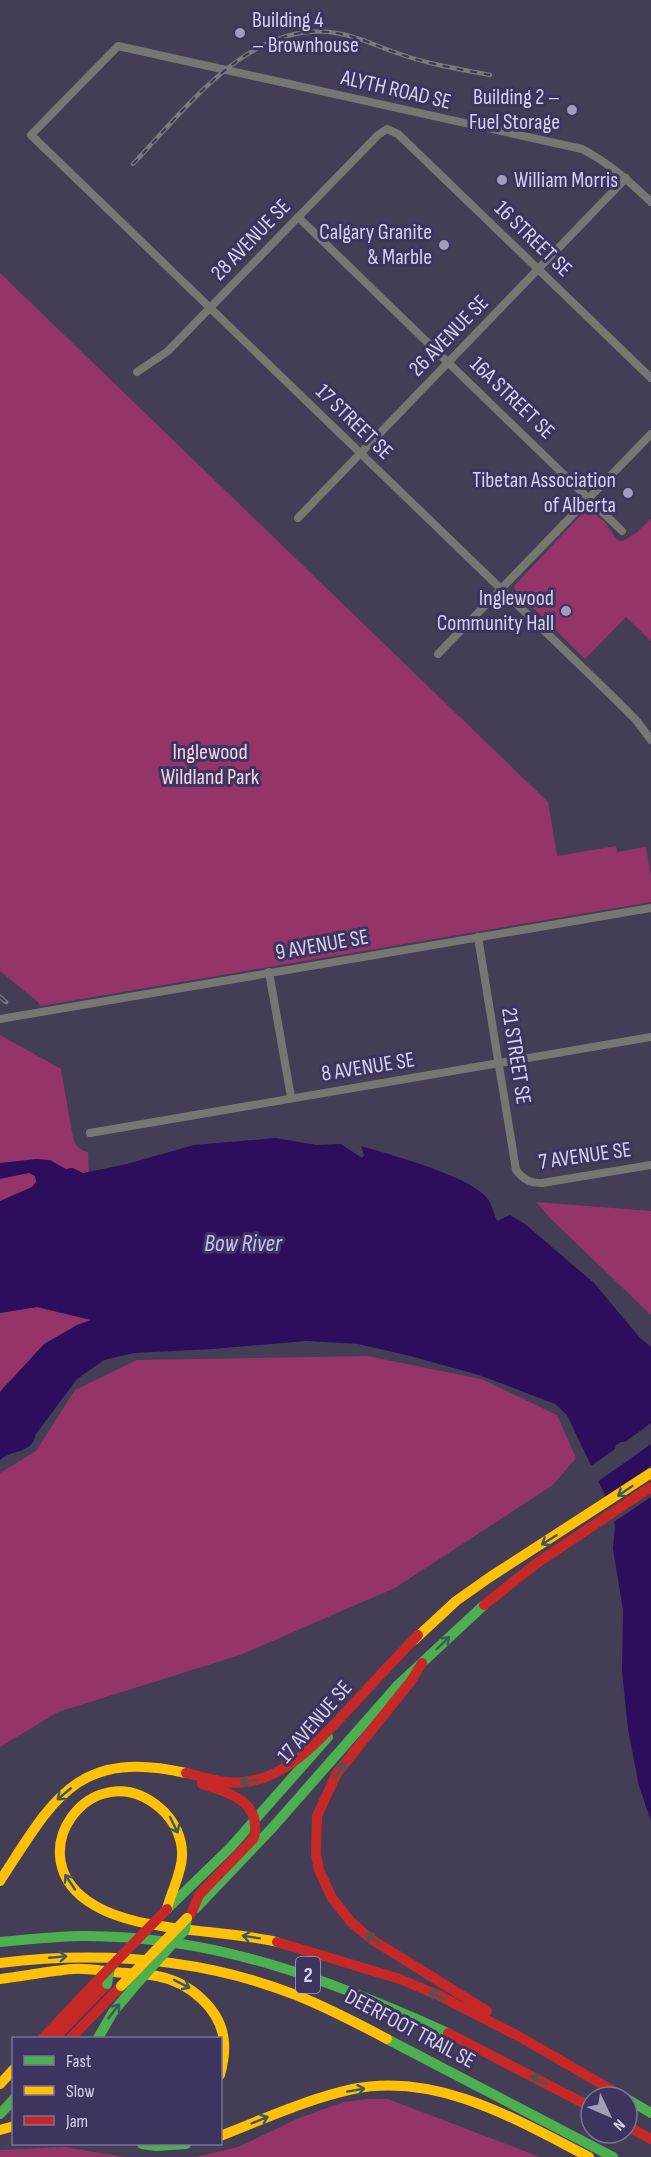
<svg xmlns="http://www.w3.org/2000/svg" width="651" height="2157" font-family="'Sofia Sans Condensed',sans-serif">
  <rect width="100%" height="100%" fill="#433e55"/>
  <g fill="#953469">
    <polygon points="0,273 548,802 557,856 616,846 617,852 646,847 651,876 651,902 40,1006 38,1002 0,971"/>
    <polygon points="592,512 605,522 617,540 623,541 637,532 651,519 651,641 626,617 585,659 515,590 514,586 582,514"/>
    <path d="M0 1035 61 1069 73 1138C76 1147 80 1150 88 1152L89 1176 0 1207Z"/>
    <polygon points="536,1202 651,1211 651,1315 551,1219"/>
    <polygon points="37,1307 92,1320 77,1325 71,1329 5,1385 0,1392 0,1313"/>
    <polygon points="367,1356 481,1379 557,1415 576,1458 553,1485 395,1588 240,1655 58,1712 0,1747 0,1473 36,1451 75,1390 137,1360"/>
    <polygon points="366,2099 388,2099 540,2157 195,2157 238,2147 299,2118 344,2102"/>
    <polygon points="64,2147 126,2157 0,2157 0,2150"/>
  </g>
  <path fill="#2d0e5d" d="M276 1138 316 1145 341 1144 362 1158 364 1155 361 1146C389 1154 473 1177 488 1199 492 1205 494 1214 497 1221L510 1215 525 1224 594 1283 640 1338 651 1347V1821L639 1786 628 1729 622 1671 623 1610 613 1549 615 1526 604 1493 567 1415 555 1404 479 1375 410 1356 358 1344 306 1341 213 1349 134 1353 104 1360 77 1379 36 1434C32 1454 13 1449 0 1460V1392L44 1344 77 1325 91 1320 37 1307 0 1313V1201L32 1187 36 1182 35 1176 29 1173 0 1179V1163L36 1159 50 1160 66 1169 73 1168 83 1173 127 1164 194 1145Z"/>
  <g fill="#433e55">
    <polygon points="651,1423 651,1444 596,1483 588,1468 615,1449 616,1445 621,1442 625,1442"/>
    <polygon points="651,1466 651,1497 611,1524 603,1498"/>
  </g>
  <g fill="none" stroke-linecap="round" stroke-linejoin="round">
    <g stroke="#767773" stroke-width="8">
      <path d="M651 202C629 181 609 163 582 149L118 46 31 135 614 698 636 720 651 740"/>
      <polyline points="298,217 622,531"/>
      <polyline points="137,372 168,351 378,135 387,129 398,134 651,378"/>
      <polyline points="298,518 626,178"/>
      <polyline points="438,654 651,434"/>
      <path d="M478 937 516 1170C524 1180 530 1183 542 1183L651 1165"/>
      <polyline points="269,972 291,1097"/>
      <polyline points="0,1019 651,908"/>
      <polyline points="90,1133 651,1037"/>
    </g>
    <g stroke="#4caf50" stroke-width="10">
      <polyline points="196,1908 273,1827 397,1686 484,1605"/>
      <polyline points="167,1909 230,1848 328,1737"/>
      <path d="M0 1942C27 1940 55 1936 82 1936 213 1935 331 1980 448 2033"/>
      <polyline points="98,2038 113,2012 134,1987"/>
      <polyline points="387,2039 613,2157"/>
      <polyline points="627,2099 651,2113"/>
      <polyline points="0,2114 14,2099"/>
      <polyline points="142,2144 156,2146 186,2144"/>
    </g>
    <g stroke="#ffc107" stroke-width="10">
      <polyline points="414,1640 456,1601 490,1577 651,1473"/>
      <path d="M0 1881C53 1800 76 1748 186 1773"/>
      <path d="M167 1909C171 1892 181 1875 182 1857 183 1838 174 1820 160 1808 93 1750 13 1858 94 1905 140 1933 223 1929 277 1942"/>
      <path d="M0 1963C100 1951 201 1958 296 1995 328 2008 357 2023 387 2039"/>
      <path d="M0 1979C24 1976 49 1971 73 1969 87 1968 102 1971 115 1972 129 1974 143 1973 157 1976 189 1982 222 2009 224 2043 225 2054 223 2064 220 2075"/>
      <polyline points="0,2084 14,2069"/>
      <polyline points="0,2130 14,2126"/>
      <path d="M220 2136C264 2119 307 2099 353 2089 438 2072 517 2120 589 2157"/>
    </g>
    <g stroke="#c62828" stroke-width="10">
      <polyline points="484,1605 537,1563 651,1487"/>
      <polyline points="422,1663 411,1681 337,1773 317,1816 316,1854 319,1870 332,1898 351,1922 371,1939 487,2011"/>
      <path d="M186 1773C205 1777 225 1785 245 1782 292 1777 328 1730 358 1699 378 1677 398 1656 418 1635"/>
      <path d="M191 1914 199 1895 254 1838C262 1802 231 1793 202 1784"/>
      <polyline points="277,1942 400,1979 440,1996 520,2037 624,2097"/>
      <polyline points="448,2033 591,2107"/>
      <polyline points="43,2038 95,1983"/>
      <polyline points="55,2038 107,1984"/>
      <polyline points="71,2038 121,1986"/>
      <polyline points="627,2126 651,2139"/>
    </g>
    <defs>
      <g id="rail">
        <path d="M133 164C186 109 250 19 336 33 358 36 376 46 397 53 427 64 459 69 490 75"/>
        <polyline points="0,997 6,1002"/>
      </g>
    </defs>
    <use href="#rail" stroke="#7a797c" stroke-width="4.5"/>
    <use href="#rail" stroke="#3d345f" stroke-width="2" stroke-dasharray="7" stroke-linecap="butt"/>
    <g stroke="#4caf50" stroke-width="10">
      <polyline points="107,1984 110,1968"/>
      <polyline points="134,1987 185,1930 187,1918"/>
    </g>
    <polyline stroke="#ffc107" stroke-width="10" points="121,1986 187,1918"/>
    <polyline stroke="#c62828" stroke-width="10" points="95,1983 167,1909"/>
  </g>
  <defs><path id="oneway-shaft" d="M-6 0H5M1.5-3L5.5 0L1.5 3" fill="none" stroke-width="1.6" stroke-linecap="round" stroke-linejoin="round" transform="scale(1.5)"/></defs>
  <g stroke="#42595a">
    <use href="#oneway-shaft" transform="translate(625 1491) rotate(146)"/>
    <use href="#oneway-shaft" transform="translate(549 1540) rotate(148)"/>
    <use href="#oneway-shaft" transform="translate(443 1643) rotate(-44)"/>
    <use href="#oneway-shaft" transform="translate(340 1770) rotate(-56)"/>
    <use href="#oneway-shaft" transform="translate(249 1781) rotate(170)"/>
    <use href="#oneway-shaft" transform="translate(64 1794) rotate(140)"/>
    <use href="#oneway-shaft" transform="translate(174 1825) rotate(64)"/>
    <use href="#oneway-shaft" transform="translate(70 1882) rotate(-124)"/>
    <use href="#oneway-shaft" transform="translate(251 1937) rotate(-171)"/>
    <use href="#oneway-shaft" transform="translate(373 1939) rotate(-145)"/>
    <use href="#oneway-shaft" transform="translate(58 1957) rotate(-5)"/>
    <use href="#oneway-shaft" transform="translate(182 1984) rotate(27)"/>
    <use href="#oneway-shaft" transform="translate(437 1996) rotate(-155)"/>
    <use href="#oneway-shaft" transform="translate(114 2011) rotate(-53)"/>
    <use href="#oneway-shaft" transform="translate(539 2080) rotate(-152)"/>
    <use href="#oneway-shaft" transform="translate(356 2090) rotate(-10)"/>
    <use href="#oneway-shaft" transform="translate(260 2120) rotate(-22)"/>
  </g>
  <g fill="#a29eb7" stroke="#3d345f" stroke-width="2">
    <circle cx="240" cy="33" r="6"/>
    <circle cx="572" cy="110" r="6"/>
    <circle cx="502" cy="180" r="6"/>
    <circle cx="444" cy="245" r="6"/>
    <circle cx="628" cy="493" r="6"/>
    <circle cx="566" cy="611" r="6"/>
  </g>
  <g text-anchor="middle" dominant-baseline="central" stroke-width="6" stroke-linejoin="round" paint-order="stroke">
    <rect fill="#3d345f" stroke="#a7a2c2" stroke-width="1.5" x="296" y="1957" width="24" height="36" rx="4.5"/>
    <g font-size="21" font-weight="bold" fill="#d5d1ec">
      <text x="308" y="1975">2</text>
    </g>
    <g font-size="22" fill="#d5d1ec" stroke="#3d345f" text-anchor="end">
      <text x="252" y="20" text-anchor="start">Building 4<tspan x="252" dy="25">– Brownhouse</tspan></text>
      <text x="560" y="97">Building 2 –<tspan x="560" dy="25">Fuel Storage</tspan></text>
      <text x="514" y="180" text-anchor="start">William Morris</text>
      <text x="432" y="232">Calgary Granite<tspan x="432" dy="25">&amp; Marble</tspan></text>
      <text x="616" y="480">Tibetan Association<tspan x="616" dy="25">of Alberta</tspan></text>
      <text x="554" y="598">Inglewood<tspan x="554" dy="25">Community Hall</tspan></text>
    </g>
    <g font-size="22" fill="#d5d1ec" stroke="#3d345f">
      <text transform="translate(396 90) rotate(13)">ALYTH ROAD SE</text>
      <text transform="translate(533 239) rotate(44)">16 STREET SE</text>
      <text transform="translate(251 240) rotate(-46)">28 AVENUE SE</text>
      <text transform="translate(449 336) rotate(-46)">26 AVENUE SE</text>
      <text transform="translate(512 398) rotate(44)">16A STREET SE</text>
      <text transform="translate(354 422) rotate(44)">17 STREET SE</text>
      <text transform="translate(322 945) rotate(-10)">9 AVENUE SE</text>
      <text transform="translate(516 1056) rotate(81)">21 STREET SE</text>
      <text transform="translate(368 1067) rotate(-9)">8 AVENUE SE</text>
      <text transform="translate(585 1156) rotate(-8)">7 AVENUE SE</text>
      <text transform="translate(315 1722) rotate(-49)">17 AVENUE SE</text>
      <text transform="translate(410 2029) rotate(28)">DEERFOOT TRAIL SE</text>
    </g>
    <g font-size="22" fill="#f6d6e2" stroke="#3d345f">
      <text x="210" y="752">Inglewood<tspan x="210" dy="25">Wildland Park</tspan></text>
    </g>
    <g font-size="24" font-style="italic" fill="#cac0f9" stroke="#3d345f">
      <text x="243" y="1243">Bow River</text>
    </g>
  </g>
  <rect x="12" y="2037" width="210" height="108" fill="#3d345f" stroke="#7a7397" stroke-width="1.5"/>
  <rect x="24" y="2056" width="30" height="9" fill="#4caf50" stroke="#7a7397" stroke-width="1.5"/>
  <text x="66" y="2067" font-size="18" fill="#d5d1ec">Fast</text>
  <rect x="24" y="2086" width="30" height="9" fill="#ffc107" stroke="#7a7397" stroke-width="1.5"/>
  <text x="66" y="2097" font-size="18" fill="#d5d1ec">Slow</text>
  <rect x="24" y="2116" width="30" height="9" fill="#c62828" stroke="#7a7397" stroke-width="1.5"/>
  <text x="66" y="2127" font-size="18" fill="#d5d1ec">Jam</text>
  <g transform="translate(609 2115) rotate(134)"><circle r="28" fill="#3d345f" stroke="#7a7397" stroke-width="1.5"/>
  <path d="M0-4.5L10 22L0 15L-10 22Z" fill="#a29eb7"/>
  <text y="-9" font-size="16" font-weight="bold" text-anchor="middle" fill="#d5d1ec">N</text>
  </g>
</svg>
